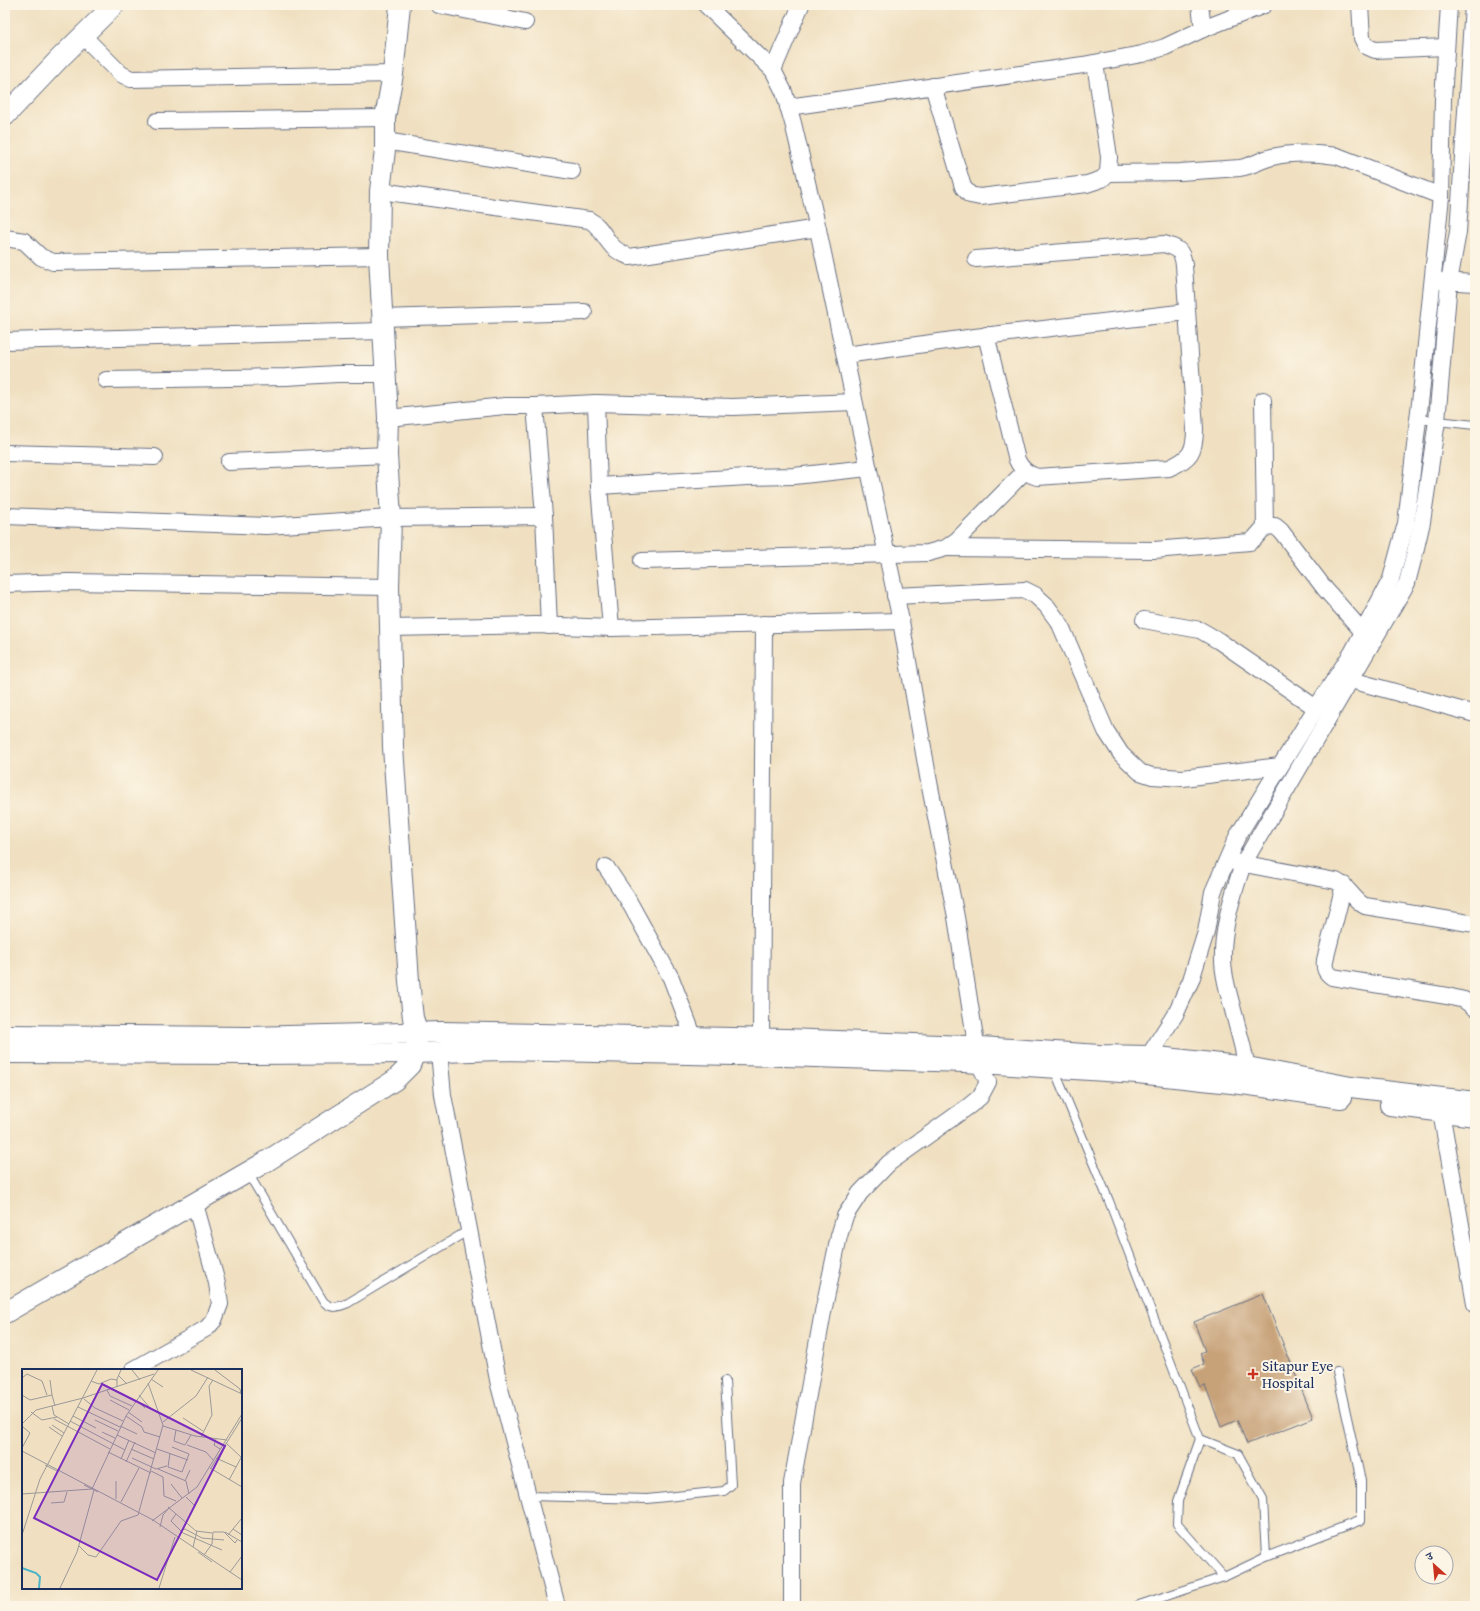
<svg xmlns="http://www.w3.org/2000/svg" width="1480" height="1611" font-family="'Gentium Book Plus','Noto Serif Devanagari',serif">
  <rect width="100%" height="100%" fill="#fcf5e5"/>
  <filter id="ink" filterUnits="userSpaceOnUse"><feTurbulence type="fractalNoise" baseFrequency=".025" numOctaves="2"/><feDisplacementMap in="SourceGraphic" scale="8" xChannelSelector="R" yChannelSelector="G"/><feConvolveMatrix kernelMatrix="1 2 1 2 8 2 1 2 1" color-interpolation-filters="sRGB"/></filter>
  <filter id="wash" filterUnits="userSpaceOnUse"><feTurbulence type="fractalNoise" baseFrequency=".012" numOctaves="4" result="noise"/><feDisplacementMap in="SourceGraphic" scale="16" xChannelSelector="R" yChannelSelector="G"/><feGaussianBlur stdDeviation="0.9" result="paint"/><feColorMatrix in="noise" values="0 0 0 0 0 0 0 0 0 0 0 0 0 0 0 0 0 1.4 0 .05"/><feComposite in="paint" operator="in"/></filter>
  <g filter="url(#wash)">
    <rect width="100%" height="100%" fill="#f0e0c1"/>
    <g id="blocks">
      <polygon fill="#c7a279" points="1263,1294 1313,1418 1247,1444 1237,1420 1221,1427 1205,1385 1200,1387 1192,1369 1204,1364 1200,1353 1205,1351 1194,1322"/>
    </g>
  </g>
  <g filter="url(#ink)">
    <use href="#blocks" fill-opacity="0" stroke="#666d81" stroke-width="1"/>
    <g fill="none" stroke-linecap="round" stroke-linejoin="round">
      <defs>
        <g id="service">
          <polyline points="1418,419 1475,425"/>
          <polyline points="1054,1069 1109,1201 1200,1439 1178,1501 1177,1524 1224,1577 1136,1606"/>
          <path d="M248 1173 323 1301C332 1310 337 1307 348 1303L469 1230"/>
          <polyline points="1200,1439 1238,1454 1263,1499 1266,1557 1224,1577"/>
          <polyline points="529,1496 647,1499 724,1491 731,1485 725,1381"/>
          <polyline points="1266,1557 1361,1520 1361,1481 1337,1372"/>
        </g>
        <g id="minor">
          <polyline points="439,5 525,22"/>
          <polyline points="706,5 773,70 784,92 793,123 816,220 901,621 929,782 956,917 979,1063 988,1082 980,1097 969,1106 889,1163 860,1193 845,1216 839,1236 823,1312 792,1483 792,1606"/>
          <polyline points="1200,5 1203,29"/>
          <polyline points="1360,5 1362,38 1366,46 1375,50 1446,47"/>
          <polyline points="83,36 121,74 131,79 393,74"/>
          <polyline points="773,70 801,5"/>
          <polyline points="933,86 963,187 970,195 980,197 1087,184 1102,179 1108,173 1109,157 1095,63"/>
          <polyline points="788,107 1083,65 1142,54 1165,47 1203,29 1264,5"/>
          <polyline points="157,121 385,118"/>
          <polyline points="385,141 572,171"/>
          <path d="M1108 173 1180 172 1240 168C1251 166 1261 160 1272 157 1292 152 1316 153 1337 156L1441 196"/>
          <path d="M380 191 589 220C601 226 604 238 613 247 618 252 624 254 630 257L818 228"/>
          <polyline points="5,238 24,241 41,257 53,262 379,256"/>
          <path d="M976 259 1164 244C1178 248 1182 250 1184 265L1195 429C1195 452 1190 459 1169 468L1037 477C1027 474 1021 469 1017 460L986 335"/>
          <polyline points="1440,281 1475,283"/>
          <polyline points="381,318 584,312"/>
          <polyline points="5,341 382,331"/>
          <polyline points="845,355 975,337 1187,312"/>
          <polyline points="106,380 286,377 337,374 386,374"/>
          <polyline points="1263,400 1265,528"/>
          <polyline points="596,403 599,486 611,628"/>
          <polyline points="535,406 544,516 549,626"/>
          <polyline points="388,418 505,406 535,406 596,403 733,407 854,402"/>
          <polyline points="5,453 155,457"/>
          <polyline points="229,462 387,455"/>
          <polyline points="599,486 747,477 794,476 868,468"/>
          <polyline points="5,516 266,526 391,518 544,516"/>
          <polyline points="946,548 1154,550 1250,542 1255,538 1262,530 1270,526 1275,526 1281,531 1325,589 1363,632"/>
          <polyline points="642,561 928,553 946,548 957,540 1025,471"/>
          <polyline points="5,584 69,582 389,587"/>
          <polyline points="895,596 1025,590 1035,595 1046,605 1060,624 1106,731 1121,754 1140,772 1152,776 1183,778 1280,766"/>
          <polyline points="1144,620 1200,630 1219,641 1316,708"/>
          <polyline points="390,628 536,625 611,628 901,621"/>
          <polyline points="1351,680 1475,714"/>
          <path d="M1234 862 1336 881C1350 888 1354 901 1365 906L1475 924"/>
          <polyline points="606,867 627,898 671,978 694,1038"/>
          <path d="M1344 885 1325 960C1324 968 1325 972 1332 977L1447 996 1464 1000 1475 1008"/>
          <polyline points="761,1039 764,624"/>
          <polyline points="439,1052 443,1095 499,1385 557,1606"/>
          <polyline points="1143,1065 1176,1013 1191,980 1206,932 1213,892 1237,837 1316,708 1352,653 1391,579 1406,523 1421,394 1441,196 1443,99 1449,5"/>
          <path d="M1249 1077C1245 1056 1240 1035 1234 1014 1230 997 1223 978 1223 960 1222 927 1233 895 1243 864L1407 583 1415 552 1422 522 1437 421 1449 282 1458 232 1473 5"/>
          <polyline points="1441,1112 1475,1304"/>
          <polyline points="133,1370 207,1328 214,1320 220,1304 217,1283 195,1204"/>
        </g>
        <g id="tertiary">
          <polyline points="5,116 60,58 114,5"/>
          <polyline points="5,1035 247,1037 442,1032 786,1039 965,1046 1099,1055 1149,1056 1247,1067 1351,1087 1475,1102"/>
          <polyline points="5,1053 247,1054 415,1053 499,1050 785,1056 964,1062 1137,1073 1250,1085 1341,1098"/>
          <polyline points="1390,1105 1475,1116"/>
          <polyline points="5,1313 267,1161 395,1080 410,1065 415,1053 418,1032 413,1018 409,981 393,747 389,587 391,518 387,455 388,418 379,256 380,191 385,150 385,118 393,74 400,5"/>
        </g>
      </defs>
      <use href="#service" stroke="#666d81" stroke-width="10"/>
      <use href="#minor" stroke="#666d81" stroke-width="18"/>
      <use href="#tertiary" stroke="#666d81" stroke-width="22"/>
      <use href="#service" stroke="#fff" stroke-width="8"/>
      <use href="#minor" stroke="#fff" stroke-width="16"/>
      <use href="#tertiary" stroke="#fff" stroke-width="20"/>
    </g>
  </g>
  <path fill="#c8321e" stroke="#fcf5e5" stroke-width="1.5" d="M1251 1368h4v4h4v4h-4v4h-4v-4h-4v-4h4z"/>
  <g text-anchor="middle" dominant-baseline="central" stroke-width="4" stroke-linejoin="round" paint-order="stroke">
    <g font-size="15" fill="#1b2f5e" stroke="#fcf5e5" text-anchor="start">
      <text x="1262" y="1365">Sitapur Eye<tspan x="1262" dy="17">Hospital</tspan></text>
    </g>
  </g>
  <g transform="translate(22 1369)">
    <rect width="220" height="220" fill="#f0e0c1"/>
    <path fill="none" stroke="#4bb4c9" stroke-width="2" d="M0 199 14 204 18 208 17 219"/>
    <path fill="none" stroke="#9b9999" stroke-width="1" d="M110 1 118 11M169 1 220 25M193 1 218 20 219 25M96 6 105 15M0 9 5 5 20 12 25 26M129 10 141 18M28 11 30 26M69 12 77 15 89 10 95 11M95 18V10L99 1M85 21 88 27 110 37M0 26 8 31 30 26 33 37M117 26 129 40M62 30 73 39 101 52M88 31 107 41M114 31 123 39M30 37 32 46 47 55M56 38 98 58M9 43 20 51 35 48M106 43 120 53M51 47 74 59M104 47 120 58 122 63 138 68M161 49 181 62M32 50 88 80M73 51 96 62M48 52 103 81M141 53 174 27 186 8M0 55 14 41 61 29 132 5M30 56 42 64M0 57 8 64 0 79M98 57 115 65M141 57 173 67 205 71M27 58 40 67M154 61 152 72 163 76 169 66M80 63 93 69M95 66 134 84M179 68 190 46 187 17 191 11M194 70 192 76 198 80M204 74 220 89M165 76 184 83 192 92M109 80 132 90M135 80 166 91M0 82 131 151 220 211M86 83 129 104M148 84 146 98 160 103 167 85 150 78M110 89 134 100 145 97M194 89 214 98M99 90 107 71M104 93 113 73M23 96 35 102M188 99 220 118M189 99 220 49M136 100 164 112 167 125M129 102 141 108 142 127 154 132M207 111 220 87M94 112V130M163 112 168 101M149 115 160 129M62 116 76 123M0 125 70 120 104 47 136 1M164 128 173 137M99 133 117 99M29 134 42 133 45 123M146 138 174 162 190 164M154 145 149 152 161 164 200 181M130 152 175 118 220 45M138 158 141 146 147 139M211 160 220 149M160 161 163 160 180 169 202 171M203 163 220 173M0 166 18 110 75 1M206 166 211 160 220 166M57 177 66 186 74 188 99 152 116 146 141 56 126 14M171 178 175 162M176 183 190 193M182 186 190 175 191 163H202L213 174 215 171M208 203 220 187M38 219 55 183 72 121M137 219 153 168"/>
    <path fill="#7b2cbf" fill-opacity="0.15" stroke="#7b2cbf" stroke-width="2" d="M80 15 203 77 135 211 12 149Z"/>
    <rect width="220" height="220" fill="none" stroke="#1b2f5e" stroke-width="2"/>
  </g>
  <rect width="1480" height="1611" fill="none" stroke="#fcf5e5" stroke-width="20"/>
  <g transform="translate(1434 1565) rotate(333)"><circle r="19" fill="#fcf5e5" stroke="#a2a6af"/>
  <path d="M0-3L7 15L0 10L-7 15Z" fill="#c8321e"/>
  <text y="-6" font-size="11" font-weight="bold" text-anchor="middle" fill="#1b2f5e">उ</text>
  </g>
</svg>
